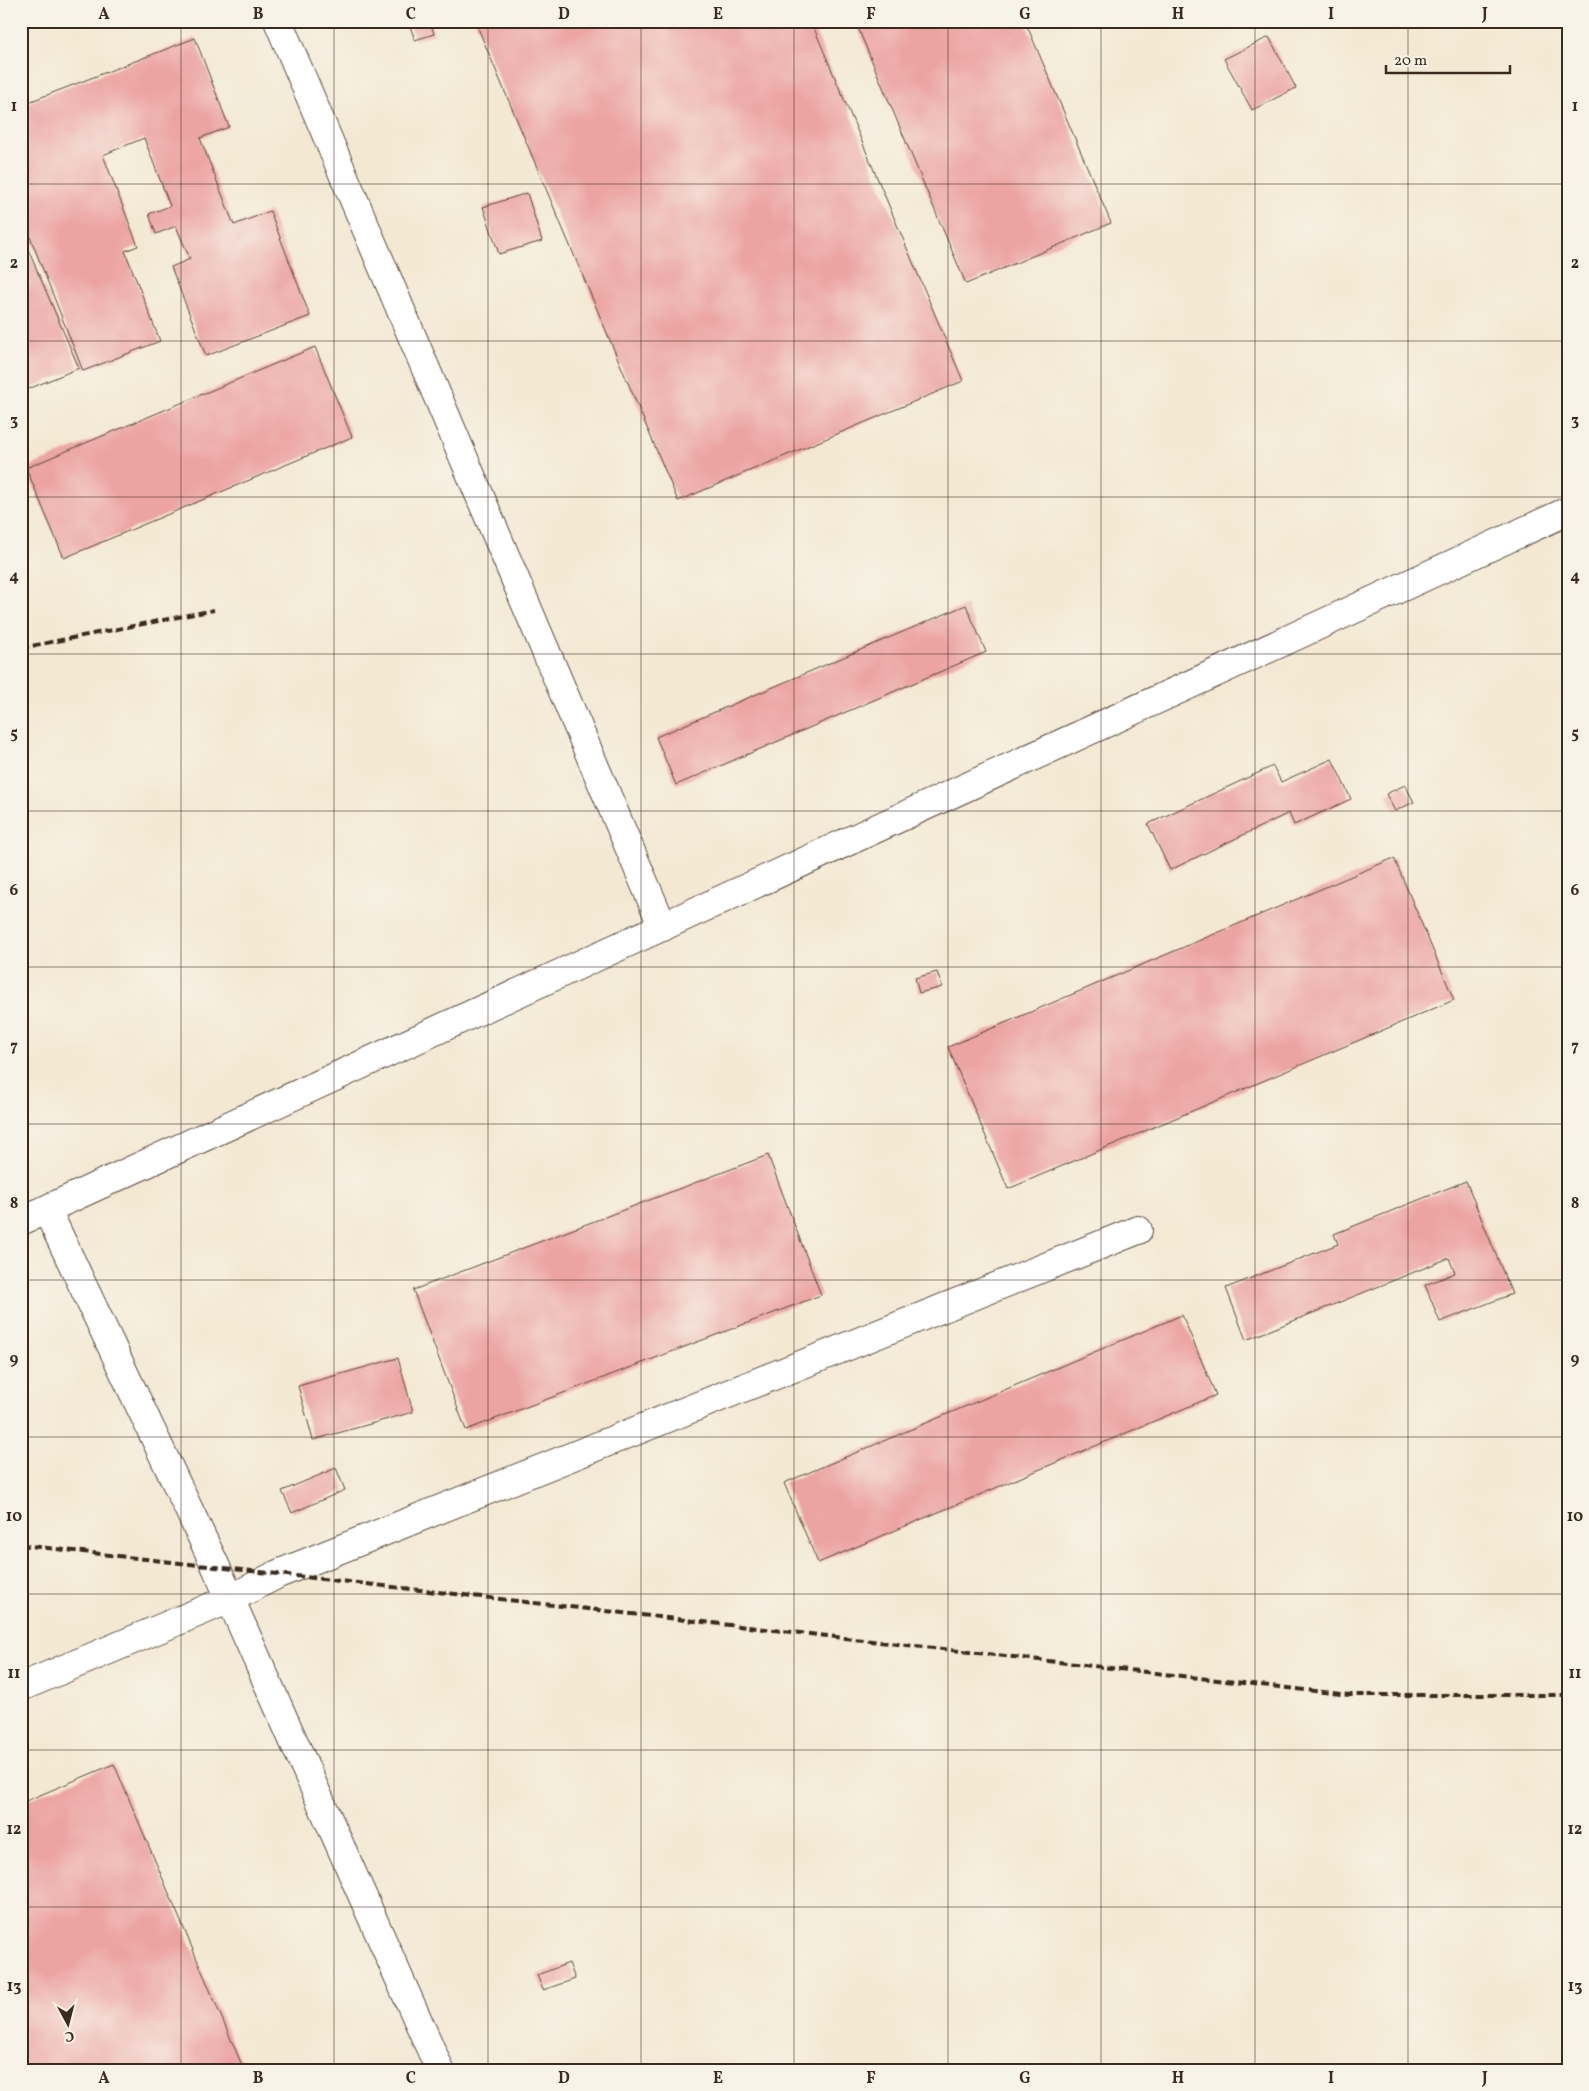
<svg xmlns="http://www.w3.org/2000/svg" width="1589" height="2091" font-family="Vollkorn,serif">
  <rect width="100%" height="100%" fill="#f7f3e8"/>
  <filter id="ink" filterUnits="userSpaceOnUse"><feTurbulence type="fractalNoise" baseFrequency=".02" numOctaves="2"/><feDisplacementMap in="SourceGraphic" scale="10" xChannelSelector="R" yChannelSelector="G"/><feConvolveMatrix kernelMatrix="1 2 1 2 8 2 1 2 1" color-interpolation-filters="sRGB"/></filter>
  <filter id="wash" filterUnits="userSpaceOnUse"><feTurbulence type="fractalNoise" baseFrequency=".0096" numOctaves="4" result="noise"/><feDisplacementMap in="SourceGraphic" scale="20" xChannelSelector="R" yChannelSelector="G"/><feGaussianBlur stdDeviation="1.12" result="paint"/><feColorMatrix in="noise" values="0 0 0 0 0 0 0 0 0 0 0 0 0 0 0 0 0 1.4 0 .05"/><feComposite in="paint" operator="in"/></filter>
  <g filter="url(#wash)">
    <rect width="100%" height="100%" fill="#f3e9d3"/>
    <g id="blocks">
      <g fill="#eca4a3">
        <polygon points="408,21 430,21 434,34 415,40"/>
        <polygon points="475,21 811,21 963,381 678,501"/>
        <polygon points="855,21 1025,21 1111,223 966,284"/>
        <polygon points="1269,37 1296,88 1252,110 1224,59"/>
        <polygon points="195,38 229,127 200,138 234,225 270,211 310,316 206,356 171,267 190,259 176,226 156,234 149,214 170,206 144,138 103,155 138,246 125,251 160,341 83,371 21,214 21,105"/>
        <polygon points="527,193 542,241 499,254 483,207"/>
        <polygon points="21,233 79,368 21,392"/>
        <polygon points="315,347 352,437 64,558 26,468"/>
        <polygon points="966,605 986,652 676,785 656,737"/>
        <polygon points="1332,759 1351,799 1294,825 1289,813 1170,870 1148,824 1273,766 1281,782"/>
        <polygon points="1405,785 1414,802 1395,811 1386,794"/>
        <polygon points="1394,858 1454,1000 1008,1189 948,1047"/>
        <polygon points="937,972 942,987 919,993 915,978"/>
        <polygon points="768,1155 821,1295 466,1430 413,1290"/>
        <polygon points="1466,1181 1512,1294 1440,1322 1425,1285 1455,1273 1449,1258 1246,1340 1226,1288 1338,1244 1334,1234"/>
        <polygon points="1182,1315 1216,1395 818,1563 784,1483"/>
        <polygon points="398,1358 413,1412 313,1440 298,1386"/>
        <polygon points="336,1468 345,1490 292,1513 282,1491"/>
        <polygon points="114,1764 244,2070 21,2070 21,1803"/>
        <polygon points="569,1963 575,1979 543,1990 537,1975"/>
      </g>
    </g>
  </g>
  <g filter="url(#ink)">
    <use href="#blocks" fill-opacity="0" stroke="#574739" stroke-width="1"/>
    <g fill="none" stroke-linecap="round" stroke-linejoin="round">
      <defs>
        <g id="minor">
          <polyline points="278,21 663,927"/>
          <polyline points="47,1210 216,1567 440,2070"/>
          <polyline points="21,1221 1568,511"/>
          <polyline points="21,1687 230,1599 278,1574 1138,1230"/>
        </g>
      </defs>
      <use href="#minor" stroke="#574739" stroke-width="30"/>
      <use href="#minor" stroke="#fff" stroke-width="28"/>
      <g stroke="#3b2a1e" stroke-width="4" stroke-dasharray="8 4" stroke-linecap="butt">
        <polyline points="21,533 24,531"/>
        <polyline points="21,648 214,610"/>
        <polyline points="21,1545 1350,1695 1568,1695"/>
      </g>
    </g>
  </g>
  <path fill="none" stroke="#3b2a1e" stroke-width="1" stroke-opacity="0.55" d="M181 21V2070M334 21V2070M488 21V2070M641 21V2070M794 21V2070M948 21V2070M1101 21V2070M1255 21V2070M1408 21V2070M21 184H1568M21 341H1568M21 497H1568M21 654H1568M21 811H1568M21 967H1568M21 1124H1568M21 1280H1568M21 1437H1568M21 1594H1568M21 1750H1568M21 1907H1568"/>
  <rect width="1589" height="2091" fill="none" stroke="#f7f3e8" stroke-width="55"/>
  <g transform="translate(68 2024) rotate(173)" stroke="#f7f3e8" stroke-width="4" paint-order="stroke">
  <path d="M0-4L9 19L0 12L-9 19Z" fill="#3b2a1e"/>
  <text y="-8" font-size="14" font-weight="bold" text-anchor="middle" fill="#3b2a1e">С</text>
  </g>
  <path d="M1386 65v8h124v-8" fill="none" stroke="#3b2a1e" stroke-width="2.5"/>
  <text x="1394" y="65" font-size="15" fill="#3b2a1e" stroke="#f7f3e8" stroke-width="4" paint-order="stroke">20 m</text>
  <rect x="28" y="28" width="1534" height="2036" fill="none" stroke="#3b2a1e" stroke-width="2"/>
  <g font-size="16" text-anchor="middle" font-weight="bold" fill="#3b2a1e">
    <text x="104" y="19">A</text>
    <text x="258" y="19">B</text>
    <text x="411" y="19">C</text>
    <text x="564" y="19">D</text>
    <text x="718" y="19">E</text>
    <text x="871" y="19">F</text>
    <text x="1025" y="19">G</text>
    <text x="1178" y="19">H</text>
    <text x="1331" y="19">I</text>
    <text x="1485" y="19">J</text>
    <text x="14" y="111">1</text>
    <text x="1575" y="111">1</text>
    <text x="14" y="268">2</text>
    <text x="1575" y="268">2</text>
    <text x="14" y="425">3</text>
    <text x="1575" y="425">3</text>
    <text x="14" y="581">4</text>
    <text x="1575" y="581">4</text>
    <text x="14" y="738">5</text>
    <text x="1575" y="738">5</text>
    <text x="14" y="895">6</text>
    <text x="1575" y="895">6</text>
    <text x="14" y="1051">7</text>
    <text x="1575" y="1051">7</text>
    <text x="14" y="1208">8</text>
    <text x="1575" y="1208">8</text>
    <text x="14" y="1364">9</text>
    <text x="1575" y="1364">9</text>
    <text x="14" y="1521">10</text>
    <text x="1575" y="1521">10</text>
    <text x="14" y="1678">11</text>
    <text x="1575" y="1678">11</text>
    <text x="14" y="1834">12</text>
    <text x="1575" y="1834">12</text>
    <text x="14" y="1991">13</text>
    <text x="1575" y="1991">13</text>
    <text x="104" y="2083">A</text>
    <text x="258" y="2083">B</text>
    <text x="411" y="2083">C</text>
    <text x="564" y="2083">D</text>
    <text x="718" y="2083">E</text>
    <text x="871" y="2083">F</text>
    <text x="1025" y="2083">G</text>
    <text x="1178" y="2083">H</text>
    <text x="1331" y="2083">I</text>
    <text x="1485" y="2083">J</text>
  </g>
</svg>
